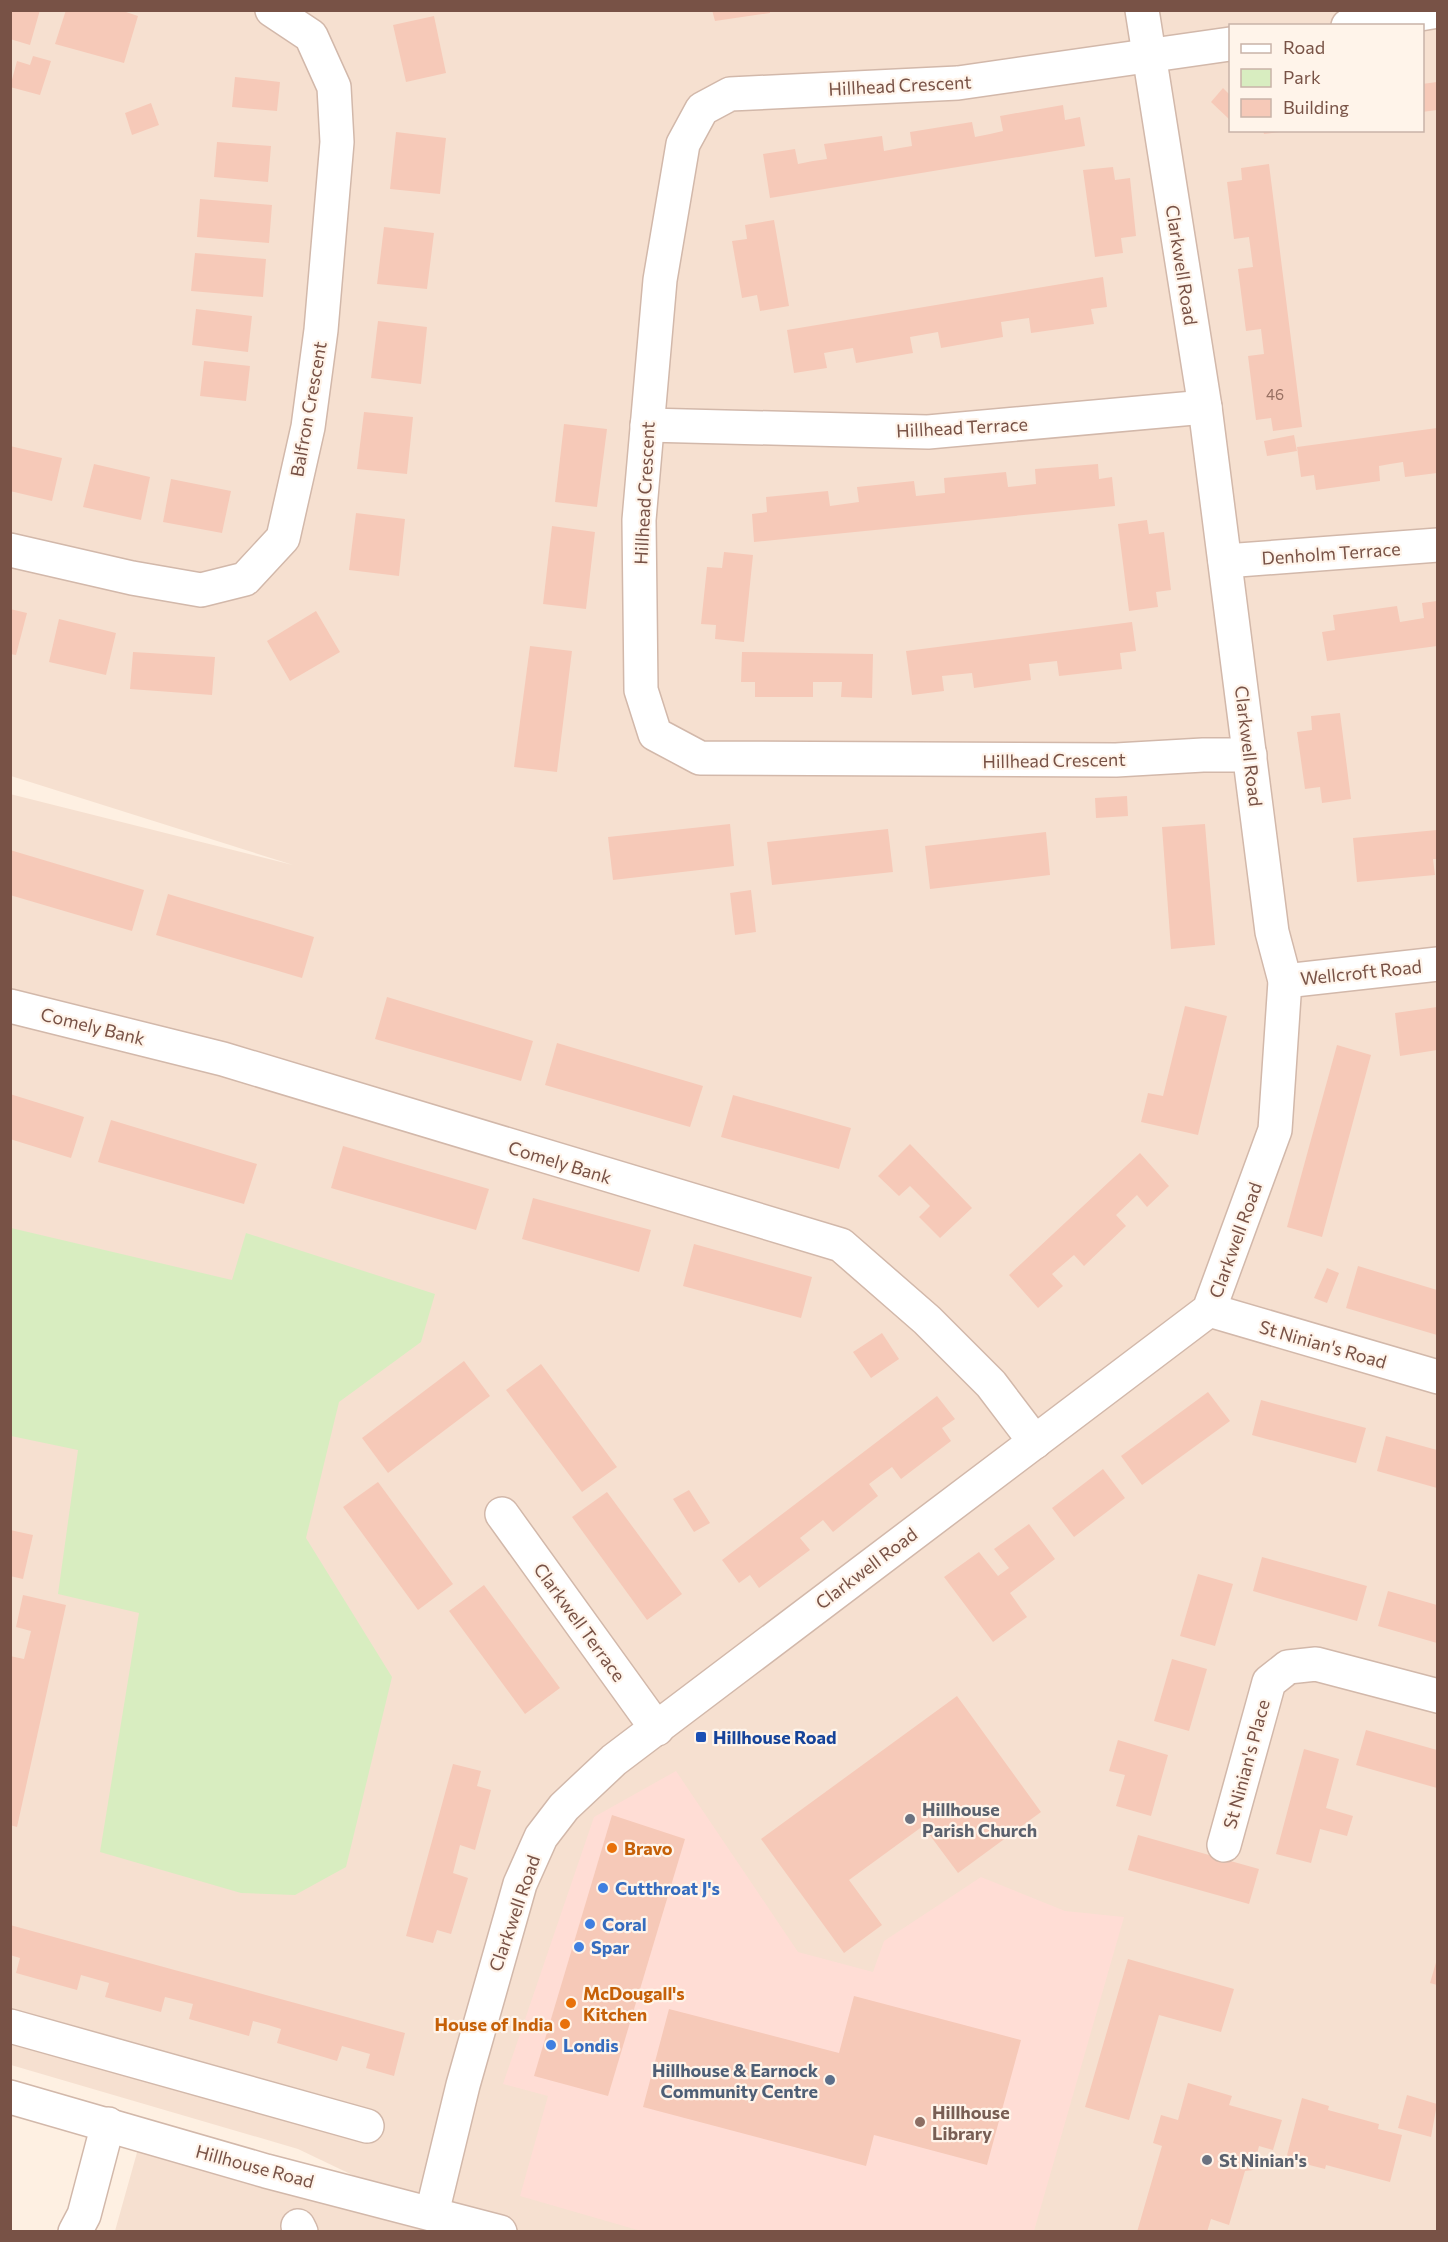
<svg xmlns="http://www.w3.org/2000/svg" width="1448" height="2242" font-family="Commissioner,sans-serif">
  <rect width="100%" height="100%" fill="#fef0e2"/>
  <path fill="#f6e0d0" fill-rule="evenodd" d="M11 11H1437V2231H115L138 2149 430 2212 298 2149 11 2065 10 794 293 865 11 776ZM1230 26H1422V130H1230Z"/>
  <polygon fill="#ffddd5" points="676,1771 798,1952 873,1972 884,1941 981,1877 1065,1911 1124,1917 1034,2231 641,2231 520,2196 548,2096 503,2084 594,1817"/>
  <polygon fill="#d8edc0" points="11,1228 232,1280 246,1233 435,1294 421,1342 339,1402 306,1538 392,1677 346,1867 295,1895 241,1893 100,1852 139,1613 58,1594 78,1450 11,1436"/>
  <g fill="#f6c9b8">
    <polygon points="10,10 40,10 30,45 10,39"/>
    <polygon points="66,10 120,10 138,16 124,63 55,44"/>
    <polygon points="712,10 770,10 770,13 715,21"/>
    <polygon points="434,16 446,73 406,82 393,25"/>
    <polygon points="33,56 51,61 40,95 10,87 17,61 30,65"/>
    <polygon points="235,77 280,82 277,111 232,107"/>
    <polygon points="1437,82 1437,110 1422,112 1422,84"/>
    <polygon points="1223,88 1230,95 1230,120 1211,102"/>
    <polygon points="151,103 159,125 132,135 125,113"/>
    <polygon points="1063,105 1065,120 1080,117 1085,146 770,198 763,154 795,149 798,164 813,161 827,159 824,144 882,136 884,151 900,148 912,146 910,132 972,122 975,137 990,134 1003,131 1000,116"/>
    <polygon points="1263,130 1279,130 1279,132 1264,134"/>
    <polygon points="396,132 446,138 440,194 390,189"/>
    <polygon points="217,142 271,146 268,182 214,177"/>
    <polygon points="1269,164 1302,427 1273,431 1271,418 1256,420 1248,356 1264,354 1261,329 1246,331 1238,269 1253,267 1249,237 1234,239 1227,182 1242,180 1241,168"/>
    <polygon points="1113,167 1115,180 1130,178 1136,236 1121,238 1123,253 1095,257 1083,170"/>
    <polygon points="200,199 272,205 269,243 197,237"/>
    <polygon points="774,220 789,306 760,311 757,295 742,298 732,241 747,239 745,225"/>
    <polygon points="384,227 434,233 427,289 377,284"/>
    <polygon points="195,253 266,259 263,297 191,291"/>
    <polygon points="1103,277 1107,307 1091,309 1094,324 1031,333 1029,318 1001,322 1003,337 941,348 938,332 910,337 913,353 856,363 853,348 824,353 827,368 794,373 787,330"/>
    <polygon points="196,309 252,316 248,352 192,345"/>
    <polygon points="378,321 427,327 421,384 371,378"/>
    <polygon points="204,361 250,366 246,401 200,396"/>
    <polygon points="364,412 413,417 407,474 357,469"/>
    <polygon points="564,424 607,429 597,507 555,502"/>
    <polygon points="1437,428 1437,473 1405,477 1403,462 1390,464 1379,466 1380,481 1316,490 1314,475 1301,477 1297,447"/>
    <polygon points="1294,435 1297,451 1267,456 1264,441"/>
    <polygon points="10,446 62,458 52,501 10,491"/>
    <polygon points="94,464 150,477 141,520 83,507"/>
    <polygon points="1098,464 1099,479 1112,477 1115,506 754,542 752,514 767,512 766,497 828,491 830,506 859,502 857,487 914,481 916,496 945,493 944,478 1006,472 1008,487 1036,484 1035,469"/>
    <polygon points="171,479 231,491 222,533 163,522"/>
    <polygon points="356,513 405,519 399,576 349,570"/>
    <polygon points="1147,520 1149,534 1164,532 1171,590 1156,592 1158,607 1129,611 1118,524"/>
    <polygon points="552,526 595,532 586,609 543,604"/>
    <polygon points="724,552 753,555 744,642 715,639 716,625 701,624 707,567 722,568"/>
    <polygon points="1437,601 1437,646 1327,661 1322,632 1335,630 1333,615 1397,606 1400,622 1424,618 1422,603"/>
    <polygon points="10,609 27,613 16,655 10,654"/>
    <polygon points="316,611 340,652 290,681 267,641"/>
    <polygon points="59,619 116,633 106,675 49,662"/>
    <polygon points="1132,622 1136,651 1120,653 1122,669 1059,676 1057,661 1029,664 1031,680 974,688 972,673 942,676 944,691 912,695 906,651"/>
    <polygon points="530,646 572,651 557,772 514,767"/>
    <polygon points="133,652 215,657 212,695 130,689"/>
    <polygon points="742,652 873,654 872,698 841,697 842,682 813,682 813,697 755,697 755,682 741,682"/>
    <polygon points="1340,713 1351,799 1322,803 1320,787 1305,789 1297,732 1312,730 1311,716"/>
    <polygon points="1127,796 1128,816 1096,818 1095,798"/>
    <polygon points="730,824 734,866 613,880 608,837"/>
    <polygon points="1205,824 1215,945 1171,949 1162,827"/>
    <polygon points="888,829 893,872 772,885 767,842"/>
    <polygon points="1437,830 1437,859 1433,859 1435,875 1357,882 1353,838"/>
    <polygon points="1046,832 1050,875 930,889 925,846"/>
    <polygon points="10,850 144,890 132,931 10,895"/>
    <polygon points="751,890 756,932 735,935 730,893"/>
    <polygon points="168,894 314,937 302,978 156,935"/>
    <polygon points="387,997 533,1041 521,1081 375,1039"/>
    <polygon points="1185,1006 1227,1016 1198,1135 1141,1122 1148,1093 1163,1096"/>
    <polygon points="1437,1007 1437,1050 1400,1056 1395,1013"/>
    <polygon points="557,1043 703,1086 690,1127 545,1085"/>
    <polygon points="1337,1045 1371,1055 1322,1237 1287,1227"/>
    <polygon points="10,1094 84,1117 71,1158 10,1139"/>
    <polygon points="733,1095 851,1128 839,1169 721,1137"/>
    <polygon points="111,1120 257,1164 244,1204 98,1162"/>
    <polygon points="910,1144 972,1208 940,1238 919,1217 930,1206 910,1186 899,1196 878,1176"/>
    <polygon points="343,1146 489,1189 476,1230 331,1188"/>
    <polygon points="1140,1153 1169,1186 1147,1207 1137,1195 1116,1215 1126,1226 1084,1266 1074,1255 1052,1274 1063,1286 1038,1308 1009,1275"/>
    <polygon points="533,1198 651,1230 639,1272 522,1239"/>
    <polygon points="694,1244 812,1277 801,1318 683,1286"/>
    <polygon points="1358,1266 1437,1290 1437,1335 1346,1308"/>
    <polygon points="1327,1268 1339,1273 1327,1303 1314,1298"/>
    <polygon points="882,1333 899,1359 871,1378 853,1352"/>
    <polygon points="464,1361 490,1396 388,1473 362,1438"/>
    <polygon points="541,1364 617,1467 582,1492 506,1390"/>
    <polygon points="1208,1392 1230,1421 1142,1485 1121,1456"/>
    <polygon points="937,1396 955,1419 942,1428 951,1441 901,1479 892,1467 881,1475 869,1484 878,1496 833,1532 823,1520 800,1538 810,1550 759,1588 750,1575 739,1583 722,1560"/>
    <polygon points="1261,1400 1366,1428 1356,1463 1252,1435"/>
    <polygon points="1386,1436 1437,1450 1437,1488 1377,1471"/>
    <polygon points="1103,1469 1125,1498 1074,1537 1052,1508"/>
    <polygon points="378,1482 453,1584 418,1610 343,1507"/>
    <polygon points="689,1490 710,1523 694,1532 673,1499"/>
    <polygon points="607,1492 682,1594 647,1620 572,1517"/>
    <polygon points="1029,1524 1055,1559 1010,1593 1027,1617 993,1642 944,1577 979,1552 998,1576 1009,1568 994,1549"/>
    <polygon points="10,1530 33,1535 23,1579 10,1576"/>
    <polygon points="1262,1557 1367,1586 1357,1621 1253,1591"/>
    <polygon points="1198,1574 1233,1584 1215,1646 1180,1636"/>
    <polygon points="484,1585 560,1688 525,1714 449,1611"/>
    <polygon points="1388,1591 1437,1605 1437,1643 1378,1626"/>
    <polygon points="23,1595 66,1605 17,1827 10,1825 10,1656 24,1659 31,1631 16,1627"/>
    <polygon points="1172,1659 1207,1669 1189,1731 1154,1721"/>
    <polygon points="957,1696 1041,1812 958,1873 923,1826 849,1880 882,1925 844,1953 761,1839"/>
    <polygon points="1366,1730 1437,1750 1437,1788 1356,1765"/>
    <polygon points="1118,1740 1168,1755 1151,1816 1116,1806 1125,1775 1109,1771"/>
    <polygon points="1304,1749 1339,1759 1326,1808 1353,1816 1347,1836 1320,1829 1311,1863 1276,1854"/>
    <polygon points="453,1764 481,1771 477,1786 491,1790 475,1850 460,1845 453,1873 468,1878 451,1934 437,1930 433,1943 406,1936"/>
    <polygon points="612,1815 685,1839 608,2096 534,2076"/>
    <polygon points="1138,1835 1259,1869 1249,1904 1128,1870"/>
    <polygon points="10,1925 405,2033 394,2076 366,2068 370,2054 342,2046 337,2061 277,2043 281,2029 268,2025 253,2021 249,2036 189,2019 193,2004 165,1997 161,2012 105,1997 109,1983 81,1975 77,1990 16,1973 20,1958 10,1955"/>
    <polygon points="1128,1959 1234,1989 1221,2032 1159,2015 1129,2120 1085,2107"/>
    <polygon points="1437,1959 1437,1985 1430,1983"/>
    <polygon points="854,1996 1021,2040 987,2165 874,2135 866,2166 643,2107 669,2009 839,2053"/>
    <polygon points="1188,2083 1232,2096 1229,2105 1282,2120 1273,2150 1259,2146 1253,2170 1245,2171 1229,2225 1211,2219 1207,2232 1137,2232 1162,2146 1153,2143 1161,2115 1178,2120"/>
    <polygon points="1407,2095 1437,2104 1431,2137 1398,2128"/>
    <polygon points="1302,2098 1329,2106 1328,2110 1379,2124 1378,2129 1402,2135 1390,2182 1326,2165 1325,2169 1286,2159"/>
  </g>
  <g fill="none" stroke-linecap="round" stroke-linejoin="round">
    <defs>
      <g id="minor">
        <polyline points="1348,26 1438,11"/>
        <polyline points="1230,44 958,83 730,94 702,109 683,144 660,280 639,520 641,690 655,734 700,758 1116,760 1203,755 1250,755"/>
        <polyline points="647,425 928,432 1205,407"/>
        <polyline points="10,550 132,578 201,590 245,579 283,538 308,427 321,330 337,142 334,87 311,36 272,10"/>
        <polyline points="1225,561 1438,545"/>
        <polyline points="1285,981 1438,964"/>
        <polyline points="10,1006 223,1059 841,1245 927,1320 991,1384 1035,1442"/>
        <polyline points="1209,1310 1438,1377"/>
        <polyline points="502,1514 657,1729"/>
        <polyline points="1224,1845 1269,1682 1288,1667 1316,1664 1438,1696"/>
        <polyline points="10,2026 367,2126"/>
        <polyline points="10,2097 266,2171 500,2232"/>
        <polyline points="432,2213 463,2085 520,1884 541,1837 564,1807 614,1760 1209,1310 1275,1130 1285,981 1272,932 1205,407 1142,10"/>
        <polyline points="298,2226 301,2232"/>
        <polyline points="75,2232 84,2215 108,2124"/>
      </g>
    </defs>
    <use href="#minor" stroke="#d2b8aa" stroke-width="36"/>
    <use href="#minor" stroke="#fff" stroke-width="33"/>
  </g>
  <rect fill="#1a4fb4" stroke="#fff4ea" stroke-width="2" x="695" y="1731" width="12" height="12" rx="3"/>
  <g fill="#6b7280" stroke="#fff4ea" stroke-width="2">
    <circle cx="910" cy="1819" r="6"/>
    <circle cx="1207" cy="2160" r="6"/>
  </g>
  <g fill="#e8710a" stroke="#fff4ea" stroke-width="2">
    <circle cx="612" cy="1848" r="6"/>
    <circle cx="571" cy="2003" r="6"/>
    <circle cx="565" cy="2024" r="6"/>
  </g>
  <g fill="#3f7fe0" stroke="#fff4ea" stroke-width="2">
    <circle cx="603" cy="1888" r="6"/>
    <circle cx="590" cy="1924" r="6"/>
    <circle cx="579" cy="1947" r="6"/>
    <circle cx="551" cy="2045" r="6"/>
  </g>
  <circle fill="#5c6f8a" stroke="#fff4ea" stroke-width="2" cx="830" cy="2080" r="6"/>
  <circle fill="#8d6e63" stroke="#fff4ea" stroke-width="2" cx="920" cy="2122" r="6"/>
  <g text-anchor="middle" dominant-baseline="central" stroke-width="4.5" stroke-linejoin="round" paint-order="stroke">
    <g font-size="15" fill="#987062">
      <text x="1275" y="394">46</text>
    </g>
    <g font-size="18" fill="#785246" stroke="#fff4ea">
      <text transform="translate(900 85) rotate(-3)">Hillhead Crescent</text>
      <text transform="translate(1182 265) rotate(81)">Clarkwell Road</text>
      <text transform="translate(308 409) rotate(-80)">Balfron Crescent</text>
      <text transform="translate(962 427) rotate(-3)">Hillhead Terrace</text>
      <text transform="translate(644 493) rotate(-87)">Hillhead Crescent</text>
      <text transform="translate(1331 553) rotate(-4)">Denholm Terrace</text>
      <text transform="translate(1249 746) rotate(83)">Clarkwell Road</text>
      <text transform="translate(1054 760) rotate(-1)">Hillhead Crescent</text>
      <text transform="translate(1361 972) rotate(-6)">Wellcroft Road</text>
      <text transform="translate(93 1026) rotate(14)">Comely Bank</text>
      <text transform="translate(560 1162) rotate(17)">Comely Bank</text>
      <text transform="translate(1235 1240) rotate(-70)">Clarkwell Road</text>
      <text transform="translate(1323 1344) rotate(16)">St Ninian's Road</text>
      <text transform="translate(866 1568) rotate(-37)">Clarkwell Road</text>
      <text transform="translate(580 1622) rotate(54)">Clarkwell Terrace</text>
      <text transform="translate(1246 1764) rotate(-75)">St Ninian's Place</text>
      <text transform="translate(514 1913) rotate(-71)">Clarkwell Road</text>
      <text transform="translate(255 2166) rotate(15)">Hillhouse Road</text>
    </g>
    <g font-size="18" font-weight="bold" fill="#164399" stroke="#fff4ea" text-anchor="start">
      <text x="713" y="1737">Hillhouse Road</text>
    </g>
    <g font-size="18" font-weight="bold" fill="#5b616d" stroke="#fff4ea" text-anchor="start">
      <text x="922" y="1809">Hillhouse<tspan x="922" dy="21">Parish Church</tspan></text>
      <text x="1219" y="2160">St Ninian's</text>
    </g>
    <g font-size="18" font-weight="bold" fill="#c56008" stroke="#fff4ea" text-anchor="start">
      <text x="624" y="1848">Bravo</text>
      <text x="583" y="1993">McDougall's<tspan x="583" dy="21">Kitchen</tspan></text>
      <text x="553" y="2024" text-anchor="end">House of India</text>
    </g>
    <g font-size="18" font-weight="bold" fill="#366cbe" stroke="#fff4ea" text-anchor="start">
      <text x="615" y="1888">Cutthroat J's</text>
      <text x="602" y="1924">Coral</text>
      <text x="591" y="1947">Spar</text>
      <text x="563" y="2045">Londis</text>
    </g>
    <g font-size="18" font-weight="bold" fill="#4e5e75" stroke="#fff4ea" text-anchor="end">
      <text x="818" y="2070">Hillhouse &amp; Earnock<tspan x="818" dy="21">Community Centre</tspan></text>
    </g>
    <g font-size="18" font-weight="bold" fill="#785e54" stroke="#fff4ea" text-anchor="start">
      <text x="932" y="2112">Hillhouse<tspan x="932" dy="21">Library</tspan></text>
    </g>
  </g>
  <rect width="1448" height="2242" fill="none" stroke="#785246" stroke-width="24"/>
  <rect x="1229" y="24" width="195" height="108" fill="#fff4ea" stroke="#c9b3a8" stroke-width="1.5"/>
  <rect x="1241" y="44" width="30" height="9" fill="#ffffff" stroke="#c9b3a8" stroke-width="1.5"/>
  <text x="1283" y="54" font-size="18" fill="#785246">Road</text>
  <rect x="1241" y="69" width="30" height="18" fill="#d8edc0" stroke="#c9b3a8" stroke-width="1.5"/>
  <text x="1283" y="84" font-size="18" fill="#785246">Park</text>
  <rect x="1241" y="99" width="30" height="18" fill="#f6c9b8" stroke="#c9b3a8" stroke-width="1.5"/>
  <text x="1283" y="114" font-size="18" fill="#785246">Building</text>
</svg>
